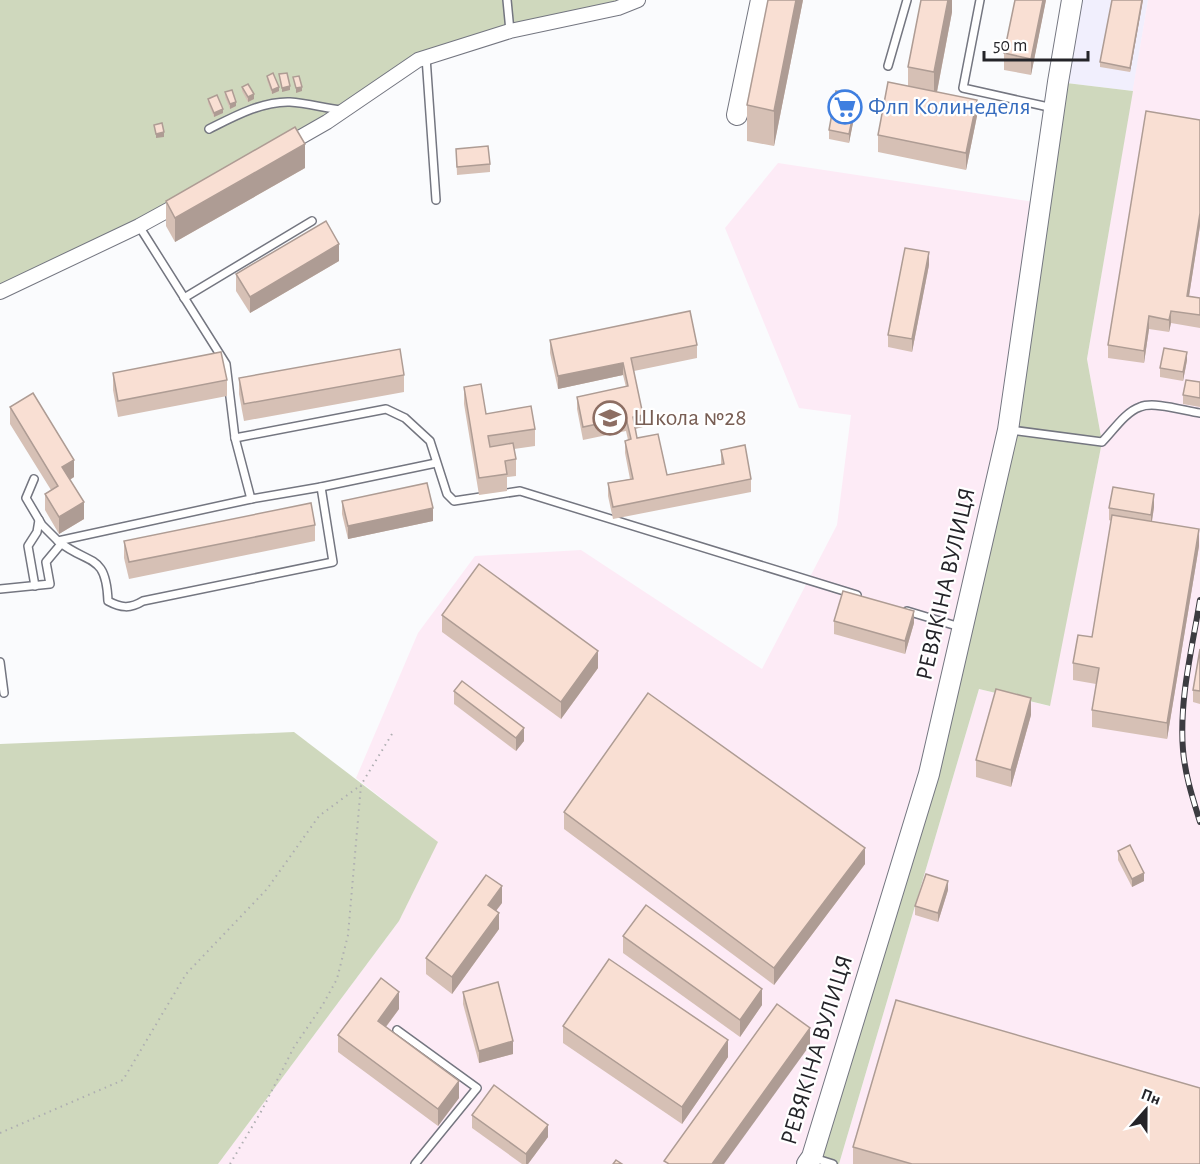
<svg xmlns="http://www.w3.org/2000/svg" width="1200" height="1164" font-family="'Alegreya Sans',sans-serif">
  <rect width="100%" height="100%" fill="#fafbfd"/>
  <polygon fill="#f1effd" points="1072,0 1148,0 1133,91 1058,82"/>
  <g fill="#fdebf6">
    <polygon points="1148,0 1200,0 1200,1164 839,1164 979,689 1049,706 1102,442 1087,359"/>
    <polygon points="778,163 1041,203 1008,430 929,774 807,1164 218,1164 399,921 437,842 356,778 418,633 475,556 581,550 762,669 837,525 851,415 799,408 725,228"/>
  </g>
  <g fill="#cfd8bd">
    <polygon points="0,0 638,0 418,60 263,159 0,292"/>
    <polygon points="1058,82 1133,91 1087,359 1102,442 1050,706 979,689 839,1164 807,1164 929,774 1008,430"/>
    <polygon points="294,732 438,842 399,921 218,1164 0,1164 0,744"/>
  </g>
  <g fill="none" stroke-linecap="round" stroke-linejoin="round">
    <defs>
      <g id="lane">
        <polyline points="507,0 510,31"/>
        <polyline points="980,0 963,88 1053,108"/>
        <polyline points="426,57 436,200"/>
        <polyline points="888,66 907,0"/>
        <path d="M209 129C233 117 262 101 290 102 307 103 324 108 341 110"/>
        <polyline points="139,226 226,364 235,438 251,499"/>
        <polyline points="184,298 312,221"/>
        <path d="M1011 430 1102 442C1113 431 1125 412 1140 407 1154 401 1185 411 1200 413"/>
        <polyline points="235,438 386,409 405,418 430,441 447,494 454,501 520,491 857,595"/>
        <polyline points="34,479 26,498 42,525 58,541 251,499 321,487 436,463"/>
        <path d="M58 541C89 566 106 552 108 601 121 608 130 609 143 601L333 562 321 487"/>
        <polyline points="35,586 28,546 37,532 39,520"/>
        <polyline points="0,589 50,584 46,562 61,544"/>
        <polyline points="907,611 960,627"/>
        <polyline points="0,662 4,693"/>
        <polyline points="397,1030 477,1088 415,1164"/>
        <polyline points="814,1158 833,1164"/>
      </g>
      <g id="street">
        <polyline points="285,146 327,122 418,60 510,31 618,8 638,0"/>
        <polyline points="0,292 139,226 181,203"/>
      </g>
      <g id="secondary">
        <polyline points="737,115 761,0"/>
        <polyline points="807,1164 812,1157 929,774 1008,430 1058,82 1072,0"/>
      </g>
    </defs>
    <use href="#lane" stroke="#747680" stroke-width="10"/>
    <use href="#street" stroke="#747680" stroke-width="16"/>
    <use href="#secondary" stroke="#747680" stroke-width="22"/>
    <g stroke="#aeaeb1" stroke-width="2" stroke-dasharray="1.5 4.5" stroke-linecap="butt">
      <polyline points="0,1133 123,1080 186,974 267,889 319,816 361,785"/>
      <polyline points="230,1164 262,1110 294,1047 322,1006 337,979 348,935 361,785 392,734"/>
    </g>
    <use href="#lane" stroke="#fff" stroke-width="7"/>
    <use href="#street" stroke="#fff" stroke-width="14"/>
    <use href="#secondary" stroke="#fff" stroke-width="20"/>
    <defs>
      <path id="rail" d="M1200 600C1192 649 1179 700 1183 750 1185 775 1193 799 1200 822"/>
    </defs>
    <use href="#rail" stroke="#3c3c41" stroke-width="6"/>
    <use href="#rail" stroke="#fff" stroke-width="4" stroke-dasharray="11" stroke-linecap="butt"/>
  </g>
  <g fill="#d6c0b5">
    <polygon points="803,0 774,146 747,141 747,105"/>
    <polygon points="952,0 952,12 937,92 977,116 966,170 878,152 878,135 908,86 908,67"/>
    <polygon points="1046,0 1031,75 1004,70 1004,53"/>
    <polygon points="1143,0 1130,72 1100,67 1100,62"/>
    <polygon points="267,76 279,91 272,94 267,80"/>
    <polygon points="242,87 254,99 248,102 242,91"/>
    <polygon points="225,92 236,106 230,109 225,97"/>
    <polygon points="208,99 223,113 214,117 208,103"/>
    <polygon points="857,103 849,143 829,139 829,130"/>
    <polygon points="1200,120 1200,226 1189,296 1200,298 1200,344 1200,328 1171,323 1169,332 1149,329 1144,363 1108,358 1108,345"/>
    <polygon points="456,149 490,164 490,172 457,175"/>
    <polygon points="305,168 175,242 166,226 166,201"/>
    <polygon points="339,261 250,313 236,291 236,274"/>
    <polygon points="929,265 912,352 888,347 888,335"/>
    <polygon points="550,340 697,345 697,358 634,371 643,427 635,429 637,438 667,475 721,464 721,450 751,479 751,492 613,519 608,496 608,483 630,479 625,453 625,441 628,440 626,431 583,440 577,409 577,397 626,387 623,375 558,389 550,353"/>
    <polygon points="1187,360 1183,381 1160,377 1160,368"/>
    <polygon points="113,373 227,380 227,396 118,417 113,390"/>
    <polygon points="404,375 404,392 244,421 239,394 239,378"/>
    <polygon points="1200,382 1200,407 1183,404 1183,395"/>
    <polygon points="464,387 486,414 535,429 535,446 514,449 516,459 516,476 507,477 507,491 479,495 464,404"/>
    <polygon points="10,407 74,477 70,480 84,519 59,534 45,510 45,494 51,490 10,424"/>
    <polygon points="342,501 433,521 348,539 342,514"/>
    <polygon points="1154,507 1152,521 1199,546 1167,739 1092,727 1092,710 1096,684 1073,680 1073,663 1092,637 1111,521 1109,520 1109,508"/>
    <polygon points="315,525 315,541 129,579 124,558 124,541"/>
    <polygon points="442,615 598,668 561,719 442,632"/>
    <polygon points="834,621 914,623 905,654 834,634"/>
    <polygon points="1200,649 1200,704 1193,702 1193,690"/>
    <polygon points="454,691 524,741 516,751 454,704"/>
    <polygon points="1031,715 1011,787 976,777 976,760"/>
    <polygon points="564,812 865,864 774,985 564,829"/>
    <polygon points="1118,851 1144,881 1132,887 1118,860"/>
    <polygon points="948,890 938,922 915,915 915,906"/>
    <polygon points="502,903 496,911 499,929 452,994 426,974 426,958"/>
    <polygon points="623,936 762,1005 740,1037 623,953"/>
    <polygon points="463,992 513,1054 479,1063 463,1004"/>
    <polygon points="399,1009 386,1027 459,1098 438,1126 338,1052 338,1035"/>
    <polygon points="563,1026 728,1057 682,1124 563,1043"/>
    <polygon points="472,1115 548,1137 528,1164 522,1164 472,1128"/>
    <polygon points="853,1147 1200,1164 853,1164"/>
  </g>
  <g fill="#ae9c94">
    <polygon points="796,0 803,0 774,146 774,111"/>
    <polygon points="948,0 952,0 952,12 934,107 934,72"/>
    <polygon points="1043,0 1046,0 1031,75 1031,59"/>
    <polygon points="1142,0 1143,0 1130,72 1130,68"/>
    <polygon points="290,86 290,90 282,92 282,88"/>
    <polygon points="279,87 279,91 272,94 272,90"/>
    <polygon points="302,87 302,91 296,93 296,88"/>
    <polygon points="254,94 254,99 248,102 248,97"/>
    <polygon points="857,95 857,103 849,143 849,134"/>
    <polygon points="977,100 977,116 966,170 966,153"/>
    <polygon points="236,102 236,106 230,109 230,104"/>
    <polygon points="223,109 223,113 214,117 214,113"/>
    <polygon points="164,132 164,137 156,138 156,134"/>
    <polygon points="305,144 305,168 175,242 175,218"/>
    <polygon points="1200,213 1200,226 1187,309 1187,296"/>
    <polygon points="339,244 339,261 250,313 250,297"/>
    <polygon points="929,252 929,265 912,352 912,339"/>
    <polygon points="1171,311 1171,323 1169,332 1169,320"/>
    <polygon points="1149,316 1149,329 1144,363 1144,351"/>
    <polygon points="1187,352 1187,360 1183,381 1183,372"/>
    <polygon points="623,363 623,375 558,389 558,376"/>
    <polygon points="643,415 643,427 633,429 633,417"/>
    <polygon points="74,460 74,477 62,484 62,467"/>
    <polygon points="1154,494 1154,507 1151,527 1151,515"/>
    <polygon points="84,502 84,519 59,534 59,517"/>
    <polygon points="433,508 433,521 348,539 348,526"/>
    <polygon points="1199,529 1199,546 1167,739 1167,723"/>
    <polygon points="914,611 914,623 905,654 905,641"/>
    <polygon points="598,651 598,668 561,719 561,702"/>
    <polygon points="1031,698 1031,715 1011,787 1011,770"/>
    <polygon points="524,728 524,741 516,751 516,738"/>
    <polygon points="865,848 865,864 774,985 774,968"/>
    <polygon points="1144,873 1144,881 1132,887 1132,879"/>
    <polygon points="948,881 948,890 938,922 938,913"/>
    <polygon points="502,886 502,903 488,921 488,905"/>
    <polygon points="499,913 499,929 452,994 452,977"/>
    <polygon points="762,989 762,1005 740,1037 740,1020"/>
    <polygon points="399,992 399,1009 378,1037 378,1021"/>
    <polygon points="810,1028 810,1045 724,1164 712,1164"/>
    <polygon points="728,1040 728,1057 682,1124 682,1107"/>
    <polygon points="513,1041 513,1054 479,1063 479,1051"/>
    <polygon points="459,1081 459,1098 438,1126 438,1109"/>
    <polygon points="548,1125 548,1137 528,1164 526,1164 526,1154"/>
  </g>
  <g fill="#f9dfd3" stroke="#ae9c94" stroke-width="1.5">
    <polygon points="768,0 796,0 774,111 747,105"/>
    <polygon points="921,0 948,0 934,72 908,67"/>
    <polygon points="1015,0 1043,0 1031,59 1004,53"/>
    <polygon points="1112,0 1142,0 1130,68 1100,62"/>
    <polygon points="273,73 279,87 272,90 267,76"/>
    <polygon points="287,73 290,86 282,88 279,74"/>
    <polygon points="299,76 302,87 296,88 293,77"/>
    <polygon points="888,82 977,100 966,153 878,135"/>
    <polygon points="248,84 254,94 248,97 242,87"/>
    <polygon points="232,90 236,102 230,104 225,92"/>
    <polygon points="836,91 857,95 849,134 829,130"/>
    <polygon points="217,95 223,109 214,113 208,99"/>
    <polygon points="1146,111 1200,120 1200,213 1187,296 1200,298 1200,315 1171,311 1169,320 1149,316 1144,351 1108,345"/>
    <polygon points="162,123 164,132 156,134 154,125"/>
    <polygon points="295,127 305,144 175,218 166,201"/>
    <polygon points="488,146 490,164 457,167 456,149"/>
    <polygon points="326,221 339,244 250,297 236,274"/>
    <polygon points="905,248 929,252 912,339 888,335"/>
    <polygon points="690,311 697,345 631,358 643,415 633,417 637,438 658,434 667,475 724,464 721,450 745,445 751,479 613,507 608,483 633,479 625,441 631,439 626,418 583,427 577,397 628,386 623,363 558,376 550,340"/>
    <polygon points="1164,348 1187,352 1183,372 1160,368"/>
    <polygon points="400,349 404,375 244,404 239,378"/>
    <polygon points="221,352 227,380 118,401 113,373"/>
    <polygon points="1186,380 1200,382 1200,398 1183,395"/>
    <polygon points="481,384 486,414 531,406 535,429 488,436 490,447 513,443 516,459 505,461 507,474 479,478 464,387"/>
    <polygon points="33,393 74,460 62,467 84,502 59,517 45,494 58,486 10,407"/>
    <polygon points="427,483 433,508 348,526 342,501"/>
    <polygon points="1113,487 1154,494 1151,515 1109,508"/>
    <polygon points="311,503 315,525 129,562 124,541"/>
    <polygon points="1112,515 1199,529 1167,723 1092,710 1099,668 1073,663 1078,635 1092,637"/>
    <polygon points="479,564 598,651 561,702 442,615"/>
    <polygon points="843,591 914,611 905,641 834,621"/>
    <polygon points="1200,649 1200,691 1193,690"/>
    <polygon points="462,681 524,728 516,738 454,691"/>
    <polygon points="996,689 1031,698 1011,770 976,760"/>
    <polygon points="648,693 865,848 774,968 564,812"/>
    <polygon points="1130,845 1144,873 1132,879 1118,851"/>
    <polygon points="926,874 948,881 938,913 915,906"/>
    <polygon points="486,875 502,886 488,905 499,913 452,977 426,958"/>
    <polygon points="646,905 762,989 740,1020 623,936"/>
    <polygon points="609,959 728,1040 682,1107 563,1026"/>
    <polygon points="381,978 399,992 378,1021 459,1081 438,1109 338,1035"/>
    <polygon points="498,982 513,1041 479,1051 463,992"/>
    <polygon points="896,1000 1200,1088 1200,1164 912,1164 853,1147"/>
    <polygon points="777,1004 810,1028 712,1164 669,1164 664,1161"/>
    <polygon points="494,1085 548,1125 526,1154 472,1115"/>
    <polygon points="616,1160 622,1164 613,1164"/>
  </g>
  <defs>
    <symbol id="supermarket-ring" viewBox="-11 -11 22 22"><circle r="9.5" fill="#fff" stroke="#3f7fe0" stroke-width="1.5"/><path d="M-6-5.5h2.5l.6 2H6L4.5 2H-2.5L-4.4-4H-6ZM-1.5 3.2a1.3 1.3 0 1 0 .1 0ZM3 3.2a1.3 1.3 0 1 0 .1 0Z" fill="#3f7fe0"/></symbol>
    <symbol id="school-ring" viewBox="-11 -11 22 22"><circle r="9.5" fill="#fff" stroke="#8d6e63" stroke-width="1.5"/><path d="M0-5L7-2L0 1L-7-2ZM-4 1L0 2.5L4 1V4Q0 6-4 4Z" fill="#8d6e63"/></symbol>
  </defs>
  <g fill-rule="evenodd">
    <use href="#supermarket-ring" x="826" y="88" width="38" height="38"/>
    <use href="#school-ring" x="591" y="399" width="38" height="38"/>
  </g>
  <g text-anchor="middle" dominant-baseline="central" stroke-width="4.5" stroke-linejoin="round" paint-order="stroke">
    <g font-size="24" fill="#366cbe" stroke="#fff" text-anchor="start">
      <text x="868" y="107">Флп Колинеделя</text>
    </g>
    <g font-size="24" fill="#785e54" stroke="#fff" text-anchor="start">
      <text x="633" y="418">Школа №28</text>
    </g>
    <g font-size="24" fill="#242429" stroke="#fff">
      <text transform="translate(946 584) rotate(-77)">РЕВЯКІНА ВУЛИЦЯ</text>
      <text transform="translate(817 1050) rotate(-73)">РЕВЯКІНА ВУЛИЦЯ</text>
    </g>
  </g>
  <g transform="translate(1146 1110) rotate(21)" stroke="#ffffff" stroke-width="4.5" paint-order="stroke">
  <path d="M0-4.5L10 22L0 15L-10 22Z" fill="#242429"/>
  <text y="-9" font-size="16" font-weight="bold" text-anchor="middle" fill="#242429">Пн</text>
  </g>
  <path d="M984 51v9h104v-9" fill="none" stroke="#242429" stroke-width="3"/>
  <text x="993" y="51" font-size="18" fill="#242429" stroke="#ffffff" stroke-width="4.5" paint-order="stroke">50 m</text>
</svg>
